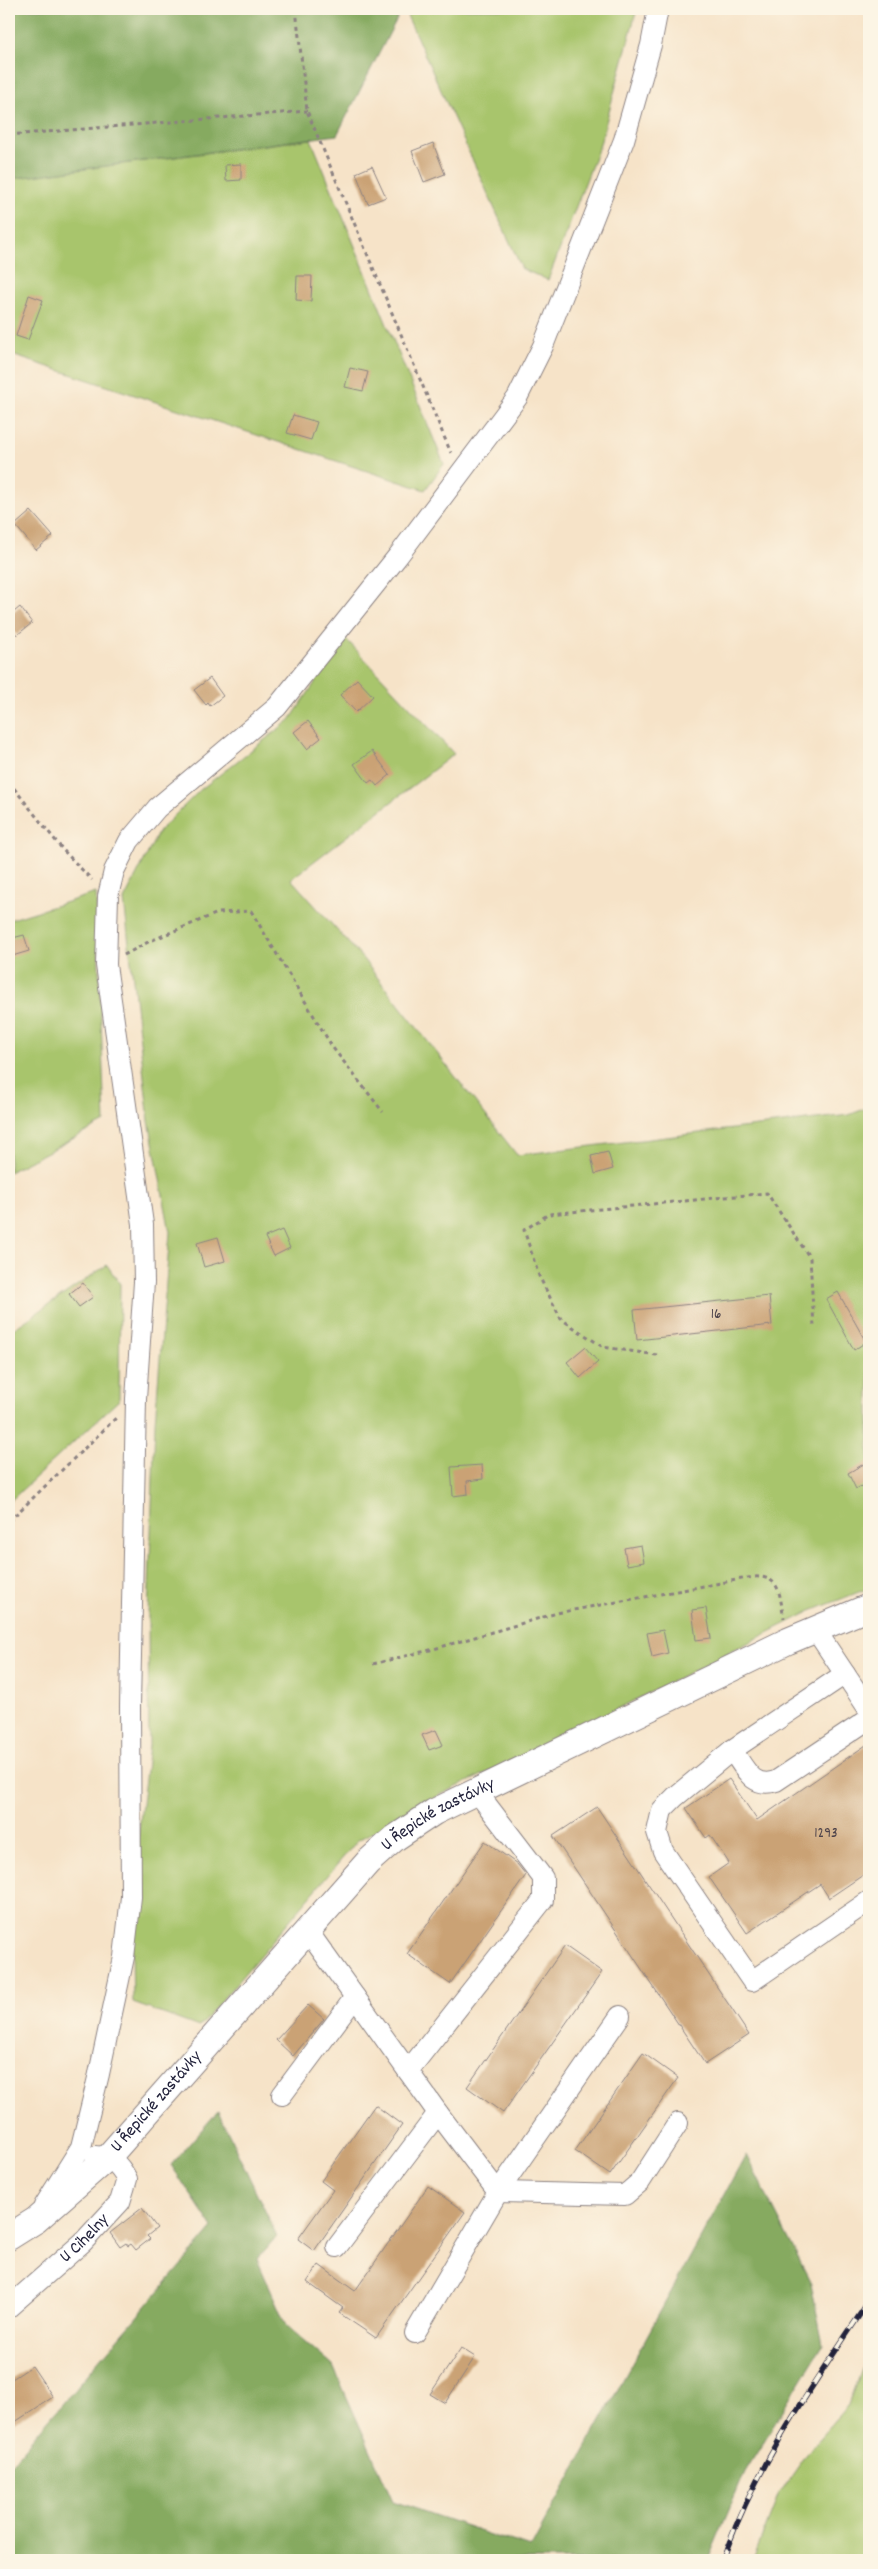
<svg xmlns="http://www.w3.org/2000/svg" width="878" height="2569" font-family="Dekko,sans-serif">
  <rect width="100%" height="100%" fill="#fcf5e5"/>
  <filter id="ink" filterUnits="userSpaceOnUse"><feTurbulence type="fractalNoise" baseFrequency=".02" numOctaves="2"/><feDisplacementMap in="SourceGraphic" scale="10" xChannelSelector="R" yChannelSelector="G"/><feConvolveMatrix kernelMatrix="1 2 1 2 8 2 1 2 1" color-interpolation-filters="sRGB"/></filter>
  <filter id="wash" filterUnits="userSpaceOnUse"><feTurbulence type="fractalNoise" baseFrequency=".0096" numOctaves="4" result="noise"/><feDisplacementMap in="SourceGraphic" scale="20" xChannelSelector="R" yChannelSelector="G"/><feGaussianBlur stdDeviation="1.12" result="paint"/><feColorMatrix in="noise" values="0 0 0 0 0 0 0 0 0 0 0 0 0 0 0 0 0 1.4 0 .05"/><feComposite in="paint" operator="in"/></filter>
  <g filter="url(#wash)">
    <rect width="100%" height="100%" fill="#f6e3c8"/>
    <g fill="#a8c56c" stroke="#657454">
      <polygon points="404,9 637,9 600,144 548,280 522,269"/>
      <polygon points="311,139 444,464 425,490 9,354 9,179"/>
      <polygon points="345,638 454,754 291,879 363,959 517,1155 849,1115 869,1107 869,1588 811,1611 552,1742 440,1795 358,1840 199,2027 133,2003 131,1897 149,1745 148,1615 155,1423 170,1232 149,1121 124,900 159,831 200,790 290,720"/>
      <polygon points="96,893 105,1122 9,1172 9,920"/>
      <polygon points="107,1265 120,1284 119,1400 9,1502 9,1332"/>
      <polygon points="869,2350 869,2560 753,2560 779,2494 814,2444 849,2405"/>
    </g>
    <g fill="#86aa60" stroke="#54664e">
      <polygon points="9,9 402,9 337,135 9,179"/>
      <polygon points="218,2111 277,2236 257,2259 286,2325 333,2366 393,2501 531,2548 746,2155 811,2283 823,2345 745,2472 708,2560 9,2560 9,2466 213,2228 171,2165"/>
    </g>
    <g id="blocks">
      <g fill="#caa275">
        <polygon points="433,143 445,174 424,182 412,151"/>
        <polygon points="241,164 241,180 226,181 225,165"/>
        <polygon points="372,166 386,197 368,204 356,173"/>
        <polygon points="297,276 312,276 311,301 296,300"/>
        <polygon points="29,295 43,300 28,340 16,336"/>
        <polygon points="350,368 368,372 363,391 345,387"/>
        <polygon points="293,415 317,422 311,440 287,433"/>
        <polygon points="31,511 53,536 36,550 15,525"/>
        <polygon points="20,607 32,623 17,635 9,625 9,616"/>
        <polygon points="210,678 223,696 210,706 208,703 206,705 194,690"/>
        <polygon points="357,679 373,696 356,712 340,695"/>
        <polygon points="308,721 321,738 307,749 294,732"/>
        <polygon points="372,751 390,775 377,786 372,780 368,783 354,764"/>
        <polygon points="24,935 29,951 9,957 9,939"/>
        <polygon points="608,1152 613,1169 595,1174 591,1156"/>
        <polygon points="282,1230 290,1248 274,1256 265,1237"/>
        <polygon points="218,1237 225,1261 204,1267 197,1243"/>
        <polygon points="83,1283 93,1297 79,1307 69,1294"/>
        <polygon points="838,1292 866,1342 854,1350 826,1299"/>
        <polygon points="769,1296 772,1325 637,1340 634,1310"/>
        <polygon points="585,1347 598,1362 580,1378 567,1362"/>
        <polygon points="869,1461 869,1482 856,1489 848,1473"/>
        <polygon points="482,1465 483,1479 467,1481 468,1494 453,1496 451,1467"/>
        <polygon points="641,1545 644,1562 627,1565 624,1548"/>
        <polygon points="706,1608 711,1638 696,1640 692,1610"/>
        <polygon points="663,1630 668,1653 652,1657 647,1633"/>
        <polygon points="436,1730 443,1745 429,1750 422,1735"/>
        <polygon points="869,1743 869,1871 829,1898 820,1884 747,1933 709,1877 729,1863 710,1835 706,1838 686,1808 729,1779 757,1820"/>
        <polygon points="597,1807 749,2035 705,2064 553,1836"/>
        <polygon points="485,1841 517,1864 526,1875 450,1984 407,1954"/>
        <polygon points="565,1946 602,1972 503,2113 467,2087"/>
        <polygon points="308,2005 324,2019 293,2056 276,2040"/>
        <polygon points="643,2053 678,2078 610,2175 575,2151"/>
        <polygon points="375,2105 402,2125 314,2251 298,2239 333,2190 321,2181"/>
        <polygon points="428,2186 465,2212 376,2338 339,2313 343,2308 307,2282 319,2265 355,2291"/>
        <polygon points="142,2208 157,2228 147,2236 150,2239 136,2250 131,2244 128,2246 126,2243 120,2247 110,2233"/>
        <polygon points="461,2348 475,2357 445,2403 430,2394"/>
        <polygon points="32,2366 53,2397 9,2426 9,2381"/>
      </g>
    </g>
  </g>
  <g filter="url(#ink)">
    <use href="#blocks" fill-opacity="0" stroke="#8c8282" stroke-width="1"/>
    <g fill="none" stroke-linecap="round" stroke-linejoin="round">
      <defs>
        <g id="minor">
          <polyline points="815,1629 869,1710"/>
          <polyline points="845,1674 732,1750 675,1797 662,1810 657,1832 663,1851 752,1981 869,1901"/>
          <path d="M732 1750C745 1768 752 1789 776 1781L869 1719"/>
          <polyline points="307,1930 438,2113 498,2192 625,2195 640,2182 678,2123"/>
          <polyline points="408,2071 543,1900 543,1878 477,1792"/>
          <polyline points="282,2095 355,1997"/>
          <polyline points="44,2206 81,2147 99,2074 124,1957 131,1897 130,1706 136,1399 144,1282 143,1224 106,965 108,896 114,871 129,841 157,808 277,707 398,556 517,398 543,346 624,140 651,45 658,9"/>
          <polyline points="337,2247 438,2113"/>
          <path id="s1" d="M9 2307 83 2242 120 2202 127 2179C119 2164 112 2157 95 2156"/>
          <polyline points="415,2333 498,2192 620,2016"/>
        </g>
        <g id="major">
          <path id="s2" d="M9 2237 36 2220 108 2157 368 1862 395 1838 434 1812 788 1641 869 1607"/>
        </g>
      </defs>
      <use href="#minor" stroke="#8c8282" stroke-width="22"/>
      <use href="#major" stroke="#8c8282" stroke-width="28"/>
      <g stroke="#8c8282" stroke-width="3" stroke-dasharray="4 4" stroke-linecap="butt">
        <polyline points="296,9 307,111 451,453"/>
        <polyline points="9,135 307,111"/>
        <polyline points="9,782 63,850 92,880"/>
        <polyline points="124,955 150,941 218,913 251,911 333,1048 383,1112"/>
        <polyline points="657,1355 603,1347 561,1319 539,1276 524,1230 549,1214 767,1193 810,1258 814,1327"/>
        <polyline points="9,1521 117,1417"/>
        <path d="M373 1664 434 1649 557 1613 753 1577C782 1575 779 1596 784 1618"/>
      </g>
      <use href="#minor" stroke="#fff" stroke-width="20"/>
      <use href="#major" stroke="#fff" stroke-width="26"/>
      <defs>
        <path id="rail" d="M723 2560C755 2466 814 2383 869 2301"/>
      </defs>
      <use href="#rail" stroke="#22223b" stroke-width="5.5"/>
      <use href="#rail" stroke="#fcf5e5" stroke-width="4" stroke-dasharray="11" stroke-linecap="butt"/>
    </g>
  </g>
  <g text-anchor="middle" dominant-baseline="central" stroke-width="4" stroke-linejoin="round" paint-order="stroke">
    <g font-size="15" fill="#4c424a">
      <text x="716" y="1315">16</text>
      <text x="826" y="1834">1293</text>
    </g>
    <g font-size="18" fill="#22223b" stroke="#fcf5e5">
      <text stroke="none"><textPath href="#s2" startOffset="606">U Řepické zastávky</textPath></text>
      <text stroke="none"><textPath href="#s2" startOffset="201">U Řepické zastávky</textPath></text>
      <text stroke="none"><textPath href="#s1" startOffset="102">U Cihelny</textPath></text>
    </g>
  </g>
  <rect width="878" height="2569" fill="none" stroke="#fcf5e5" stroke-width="30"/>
</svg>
